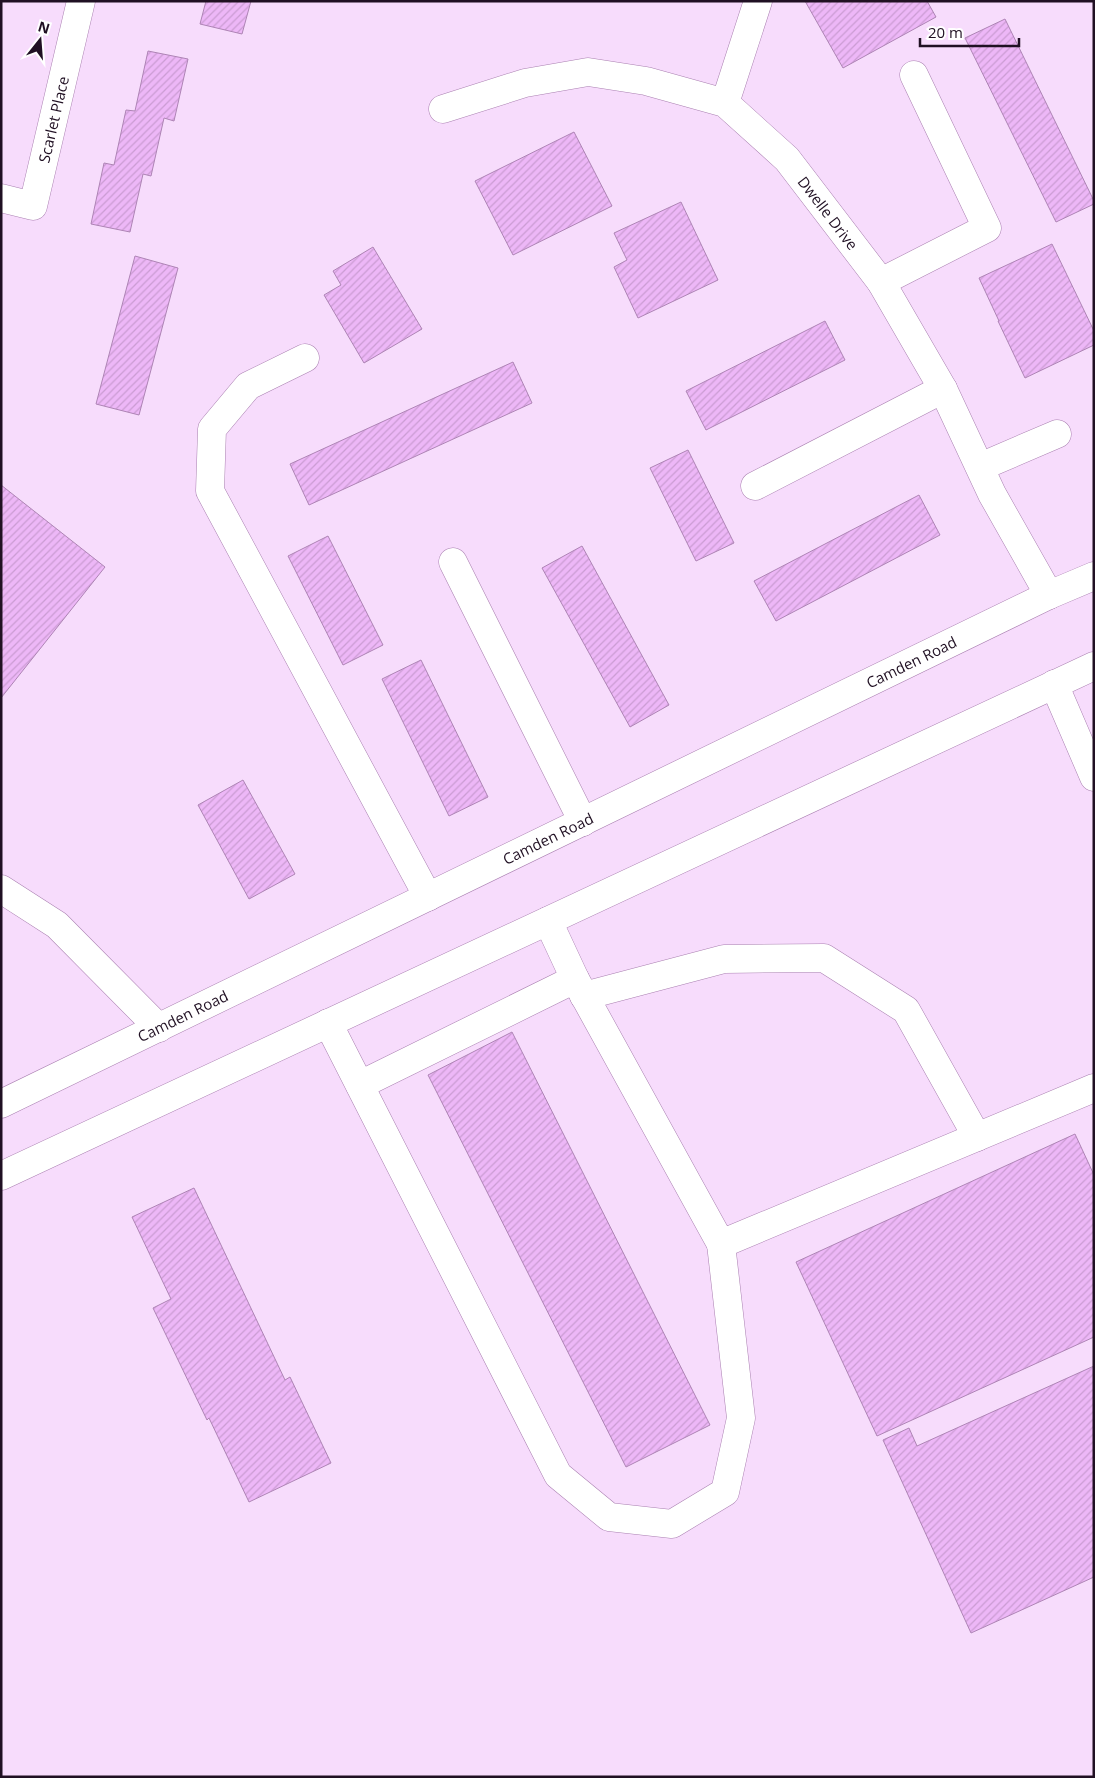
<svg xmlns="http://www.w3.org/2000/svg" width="1095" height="1778" font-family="'Open Sans',sans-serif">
  <defs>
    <pattern id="building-hatch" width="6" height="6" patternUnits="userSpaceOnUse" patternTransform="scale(1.25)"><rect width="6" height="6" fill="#edb7f7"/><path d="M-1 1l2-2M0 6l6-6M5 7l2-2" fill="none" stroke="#cb9cd3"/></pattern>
  </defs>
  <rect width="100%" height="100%" fill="#f7dcfc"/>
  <g fill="url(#building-hatch)" stroke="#ae84b5">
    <polygon points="206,1 251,1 242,34 200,24"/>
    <polygon points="805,1 927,1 936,17 843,68"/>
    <polygon points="1005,19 1094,201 1094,204 1056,222 965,38"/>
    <polygon points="148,51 188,59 174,121 164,118 151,176 143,174 130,232 91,224 104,163 114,165 126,110 135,111"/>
    <polygon points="574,132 612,206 513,255 475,181"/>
    <polygon points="681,202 718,280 638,318 614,267 627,260 614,233"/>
    <polygon points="1052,244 1094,331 1094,345 1025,378 998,321 999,321 979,278"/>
    <polygon points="373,247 422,329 364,363 324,295 341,285 333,271"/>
    <polygon points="135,256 178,268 139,415 96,404"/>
    <polygon points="825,321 845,360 706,430 686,391"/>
    <polygon points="513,362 532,403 309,505 290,464"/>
    <polygon points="688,450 734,543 696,561 650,468"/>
    <polygon points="1,485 105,567 1,698"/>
    <polygon points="919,495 940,535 776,621 754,581"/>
    <polygon points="328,536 383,645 343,665 288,556"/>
    <polygon points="582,546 669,705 630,727 542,568"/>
    <polygon points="421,660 488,797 449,816 382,679"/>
    <polygon points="243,780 295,874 249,899 198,805"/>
    <polygon points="512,1032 710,1425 626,1467 428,1075"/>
    <polygon points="1075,1134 1094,1175 1094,1337 877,1436 796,1262"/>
    <polygon points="194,1188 285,1380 290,1377 331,1463 249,1502 209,1418 207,1420 153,1308 171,1299 132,1217"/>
    <polygon points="1094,1366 1094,1577 971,1633 883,1440 909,1428 917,1446"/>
  </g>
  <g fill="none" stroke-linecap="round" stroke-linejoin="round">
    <defs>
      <g id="minor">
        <polyline points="725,103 758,1"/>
        <path id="s1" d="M443 109 525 83 588 72 646 81 725 103 787 159 881 282 943 389 992 494 1049 595"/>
        <path id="s2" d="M1 198 33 206 81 1"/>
        <polyline points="881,282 987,228 914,75"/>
        <polyline points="305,358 248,386 212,429 210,491 428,897"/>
        <polyline points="980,467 1057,434"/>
        <polyline points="755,486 943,389"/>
        <polyline points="453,562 583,822"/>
        <polyline points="1054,684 1094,777"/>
        <polyline points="1,889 57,925 159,1028"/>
        <polyline points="548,921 575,979 721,1244 1094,1088"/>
        <polyline points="584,996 724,959 824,958 906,1010 977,1137"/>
        <polyline points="328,1023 558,1475 609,1517 672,1524 725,1492 741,1418 721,1244"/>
        <polyline points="360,1085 575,979"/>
        <path id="s3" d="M1 1104 1049 595 1094 576"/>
        <polyline points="1,1176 1094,666"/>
      </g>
    </defs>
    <use href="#minor" stroke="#aa80b1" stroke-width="29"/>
    <use href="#minor" stroke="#fff" stroke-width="28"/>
  </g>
  <g text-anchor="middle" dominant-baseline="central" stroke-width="5" stroke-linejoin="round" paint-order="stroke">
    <g font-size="15" fill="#201023" stroke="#fff">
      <text stroke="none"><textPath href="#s2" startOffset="122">Scarlet Place</textPath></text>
      <text stroke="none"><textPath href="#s1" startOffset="442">Dwelle Drive</textPath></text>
      <text stroke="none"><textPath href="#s3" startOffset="1012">Camden Road</textPath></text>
      <text stroke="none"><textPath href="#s3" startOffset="608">Camden Road</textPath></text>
      <text stroke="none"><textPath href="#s3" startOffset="202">Camden Road</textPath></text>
    </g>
  </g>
  <rect width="1095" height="1778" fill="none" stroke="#201023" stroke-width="5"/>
  <g transform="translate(40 40) rotate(17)" stroke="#ffffff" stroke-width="4" paint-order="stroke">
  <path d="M0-4L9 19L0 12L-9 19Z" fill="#201023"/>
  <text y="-8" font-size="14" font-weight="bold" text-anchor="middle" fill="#201023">N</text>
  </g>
  <path d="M920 38v8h99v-8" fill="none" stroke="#201023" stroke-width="2.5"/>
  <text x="928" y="38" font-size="15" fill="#201023" stroke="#ffffff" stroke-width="4" paint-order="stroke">20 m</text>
</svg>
